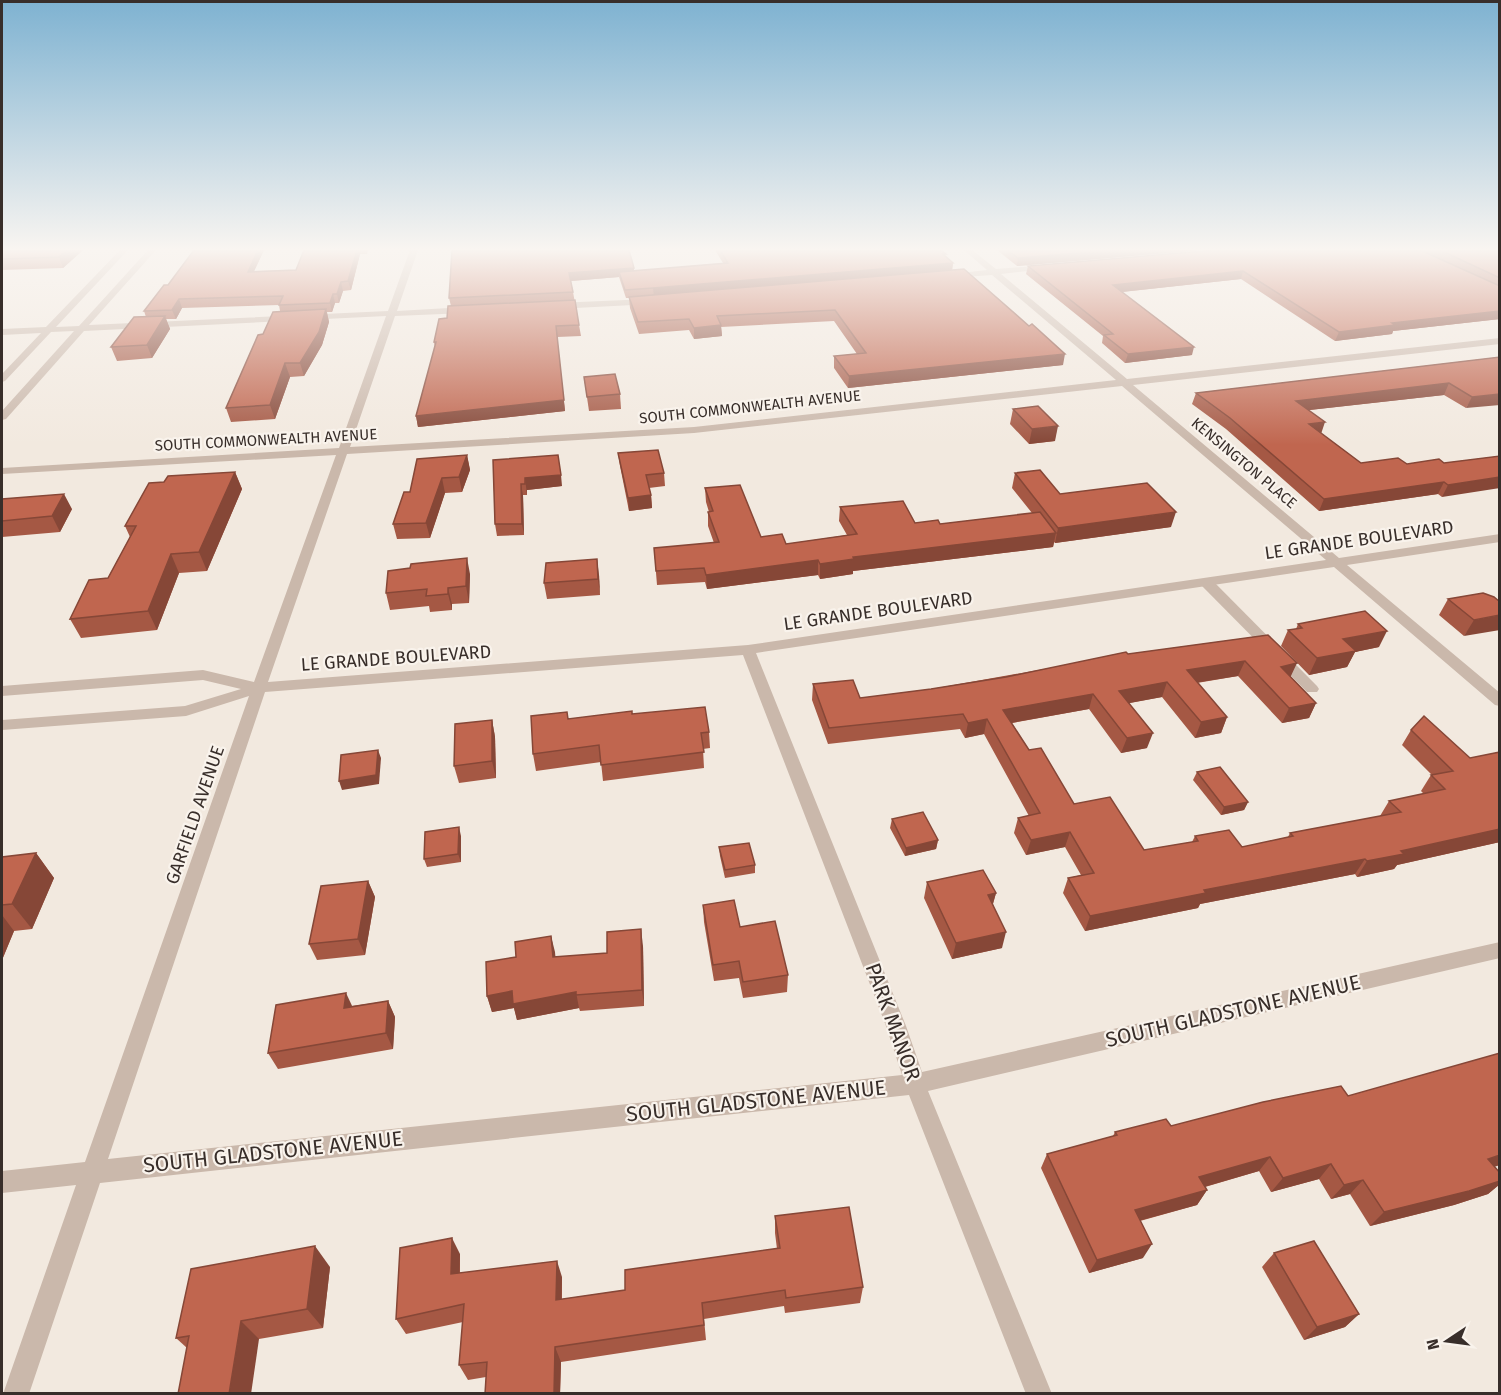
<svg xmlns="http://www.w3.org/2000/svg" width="1501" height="1395" font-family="'Fira Sans',sans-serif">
  <rect width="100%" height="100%" fill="#f2e9df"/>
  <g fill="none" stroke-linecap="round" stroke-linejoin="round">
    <polygon fill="#cab8ab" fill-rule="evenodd" points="1206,578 1211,579 1317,686 1319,689 1317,692 1307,692 1201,585 1199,582"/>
    <g fill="#cab8ab" fill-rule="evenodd">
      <path d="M120 250H128L56 327 79 326 148 250H156L89 325 388 311 410 250H418L397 311 466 307 470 310 466 313 395 316 350 447 694 427 1116 380 992 275 948 278 947 276 951 274 987 270 964 250H972L996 269 1049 265 1050 267 1046 269 1001 274 1127 379 1500 338V344L1133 385 1339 558 1500 534V542L1347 565 1500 693V706L1495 705 1334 567 756 653 906 1026 922 1072 1500 942V958L928 1091 1052 1394H1026L909 1095 100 1183 29 1394H3L76 1185 2 1193V1171L85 1162 249 696 186 716 2 730V720L185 706 241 689 203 680 2 696V686L203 670 254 682 336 455 2 474V468L339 448 386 316 84 331 6 419 2 420V411L74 331 51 332 5 381 2 382V374L41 333 2 335V329L46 327ZM1122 386 1326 560 748 645 268 682 347 454 694 433ZM743 655 886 1026 902 1075 108 1159 265 692Z"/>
      <polygon points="649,299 653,302 652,304 556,309 552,306 556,303"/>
    </g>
  </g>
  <g fill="#a55844">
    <polygon points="2,250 83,250 63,268 2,270"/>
    <polygon points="194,250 264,250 254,271 296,270 304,250 368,250 367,254 360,254 351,290 343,291 339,303 335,303 332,312 327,312 329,322 322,345 304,376 290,377 275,419 231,422 226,408 263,334 280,311 279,305 182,308 176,319 166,319 170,329 152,358 117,361 111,347 146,317 144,311 168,285"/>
    <polygon points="715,250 941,250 945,256 953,263 952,270 1063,365 848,388 834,368 834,356 857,354 834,321 721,327 722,336 694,339 689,330 639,334 630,308 629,298 626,298 619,277 571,281 581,336 557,337 565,411 418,427 416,416 435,347 434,342 447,318 451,306 449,298 634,271 723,263"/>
    <polygon points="997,250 1201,250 1017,266"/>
    <polygon points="1421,250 1500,250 1500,319 1393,331 1392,334 1335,341 1241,279 1122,292 1192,355 1125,363 1102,343 1103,336 1026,274 1028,266"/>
    <polygon points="1500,357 1466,408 1444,395 1309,410 1321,433 1361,463 1407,464 1444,463 1500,456 1442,497 1438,494 1319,511 1226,429 1192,404 1196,393"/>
    <polygon points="584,377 620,394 621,409 589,411"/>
    <polygon points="1013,409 1055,441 1029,444 1010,424"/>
    <polygon points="618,453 664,473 665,486 649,488 651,495 652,508 629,511 620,466"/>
    <polygon points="467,455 470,470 462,492 445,493 430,538 397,539 393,524 410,492"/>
    <polygon points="493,460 562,486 527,490 527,495 523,495 524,535 497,536 495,524"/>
    <polygon points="235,472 242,489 207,571 179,573 157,630 81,638 70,619 108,578 130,537 125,526"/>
    <polygon points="1015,473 1060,494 1171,527 1055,543 1054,542 1053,547 853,571 853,574 820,579 818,575 707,589 705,582 657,585 654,548 714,543 708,526 708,512 709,512 706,502 705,488 761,537 786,544 847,535 839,521 840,507 915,523 940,524 1032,513 1012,488"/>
    <polygon points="2,499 72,509 60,532 2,537"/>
    <polygon points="470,574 469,603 452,604 452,610 430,612 429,606 390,610 386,593"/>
    <polygon points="599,575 600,595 547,599 544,583"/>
    <polygon points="1494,597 1464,636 1439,615 1448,599"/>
    <polygon points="1298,624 1379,647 1355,652 1347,667 1309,675 1281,646 1288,630 1296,629"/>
    <polygon points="1268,635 1291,677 1316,703 1309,718 1282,723 1238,676 1197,683 1227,717 1221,733 1195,738 1162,697 1129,703 1147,748 1121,753 1089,709 1012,723 1029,750 1074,804 1144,850 1192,842 1195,836 1242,847 1288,837 1290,833 1380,816 1389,801 1424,794 1421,791 1431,775 1432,775 1402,745 1411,730 1470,758 1500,752 1500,842 1397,865 1394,869 1357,877 1355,874 1200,904 1198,908 1085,931 1063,893 1068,878 1081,875 1065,847 1026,855 1014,833 1018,818 1029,816 984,734 965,738 960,729 828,744 812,700 813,684 860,698 931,689 1128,654"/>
    <polygon points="632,714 709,732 710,748 703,749 704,768 603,781 601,762 536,771 533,754 568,719"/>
    <polygon points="492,720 495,737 496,778 459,783 454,766"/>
    <polygon points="1197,772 1248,802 1244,810 1221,815 1193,780"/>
    <polygon points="892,819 938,840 936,849 905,856 890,828"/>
    <polygon points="461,836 461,862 427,867 424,859"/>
    <polygon points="719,847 755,865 755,873 725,878 720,856"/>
    <polygon points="36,853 54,878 32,929 14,931 2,960 2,857"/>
    <polygon points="368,881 375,897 365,955 317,960 309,944"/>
    <polygon points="927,882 996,893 993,904 1002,948 952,959 924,898"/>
    <polygon points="703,905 740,927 788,975 787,992 743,998 739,978 714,981 704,922"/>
    <polygon points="551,936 555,957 607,953 643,946 644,1006 580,1011 579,1008 517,1020 514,1008 492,1012 487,996 516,957"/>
    <polygon points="388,1001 395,1017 393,1049 278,1069 268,1053 352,1006"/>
    <polygon points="1348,1096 1494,1167 1500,1173 1500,1184 1488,1194 1454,1205 1370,1226 1350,1194 1331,1199 1319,1179 1271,1192 1259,1171 1205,1187 1207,1190 1197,1205 1140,1221 1143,1258 1089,1273 1041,1168 1047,1154 1113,1136 1115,1132 1171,1126"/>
    <polygon points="775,1216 863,1287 860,1303 785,1313 784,1306 704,1319 706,1340 561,1362 560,1394 485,1394 486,1377 468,1380 459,1365 463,1322 406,1334 396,1319 460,1254 460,1273 562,1277 562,1299 625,1290 777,1249 775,1233"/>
    <polygon points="1274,1253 1359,1314 1345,1327 1304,1340 1262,1267"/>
    <polygon points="330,1267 323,1328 259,1339 187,1348 176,1338"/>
  </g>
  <g fill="#864737">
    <polygon points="67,250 83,250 63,268 59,257"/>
    <polygon points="258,250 264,250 250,280 248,272"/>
    <polygon points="357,250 359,250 360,254 351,290 348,281"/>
    <polygon points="1116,250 1201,250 1017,266 1018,258"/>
    <polygon points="953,263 952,271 654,297 653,288"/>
    <polygon points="634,268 634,276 619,272 619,277 570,281 569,273"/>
    <polygon points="1243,271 1241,279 1112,293 1113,285"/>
    <polygon points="341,282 343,291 339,303 337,294"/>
    <polygon points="333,294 335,303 332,312 330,303"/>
    <polygon points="179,299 182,308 176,319 172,310"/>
    <polygon points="326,309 329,322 322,345 304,376 300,363"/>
    <polygon points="1500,311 1500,319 1393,331 1392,334 1335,341 1339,332 1392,323"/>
    <polygon points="165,316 170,329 152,358 147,345"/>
    <polygon points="721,325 722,336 694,339 694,328"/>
    <polygon points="556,326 565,411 418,427 416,416"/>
    <polygon points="1194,347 1192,355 1125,363 1128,354"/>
    <polygon points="1065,354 1063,365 848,388 849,376"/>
    <polygon points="285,363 290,377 275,419 270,405"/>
    <polygon points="1449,383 1444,395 1292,412 1296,401"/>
    <polygon points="1500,394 1500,405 1466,408 1472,397"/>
    <polygon points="1325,422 1321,434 1309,424"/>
    <polygon points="1058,426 1055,441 1029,444 1032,429"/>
    <polygon points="467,455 470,470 462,492 459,477"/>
    <polygon points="235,472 242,489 207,571 199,552"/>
    <polygon points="561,475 562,486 527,490 527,495 525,478"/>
    <polygon points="1500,477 1500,488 1442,497 1448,485"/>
    <polygon points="442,478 445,493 430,538 426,523"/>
    <polygon points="1444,482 1438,494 1319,511 1324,499"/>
    <polygon points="521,484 523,495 524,535 522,524"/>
    <polygon points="64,494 72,509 60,532 52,516"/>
    <polygon points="651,495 652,508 629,511 628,498"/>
    <polygon points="1176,512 1171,527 1055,543 1058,528"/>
    <polygon points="1056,533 1053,547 853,571 853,574 820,579 820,564 853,557"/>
    <polygon points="171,554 179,573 157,630 148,611"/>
    <polygon points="467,558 470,574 469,603 466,586"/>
    <polygon points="597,559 599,575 600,595 598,579"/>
    <polygon points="818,560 818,575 707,589 706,575"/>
    <polygon points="448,588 452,604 452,610 448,594"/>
    <polygon points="1500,615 1500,630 1464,636 1474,620"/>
    <polygon points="1387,631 1379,647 1355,652 1347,667 1309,675 1317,658 1343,639"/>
    <polygon points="1245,661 1238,676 1181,685 1187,670"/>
    <polygon points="1297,663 1290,678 1281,667"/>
    <polygon points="1167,682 1162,697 1114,706 1119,691"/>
    <polygon points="1093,694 1089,709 1000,725 1003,710"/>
    <polygon points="1316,703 1309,718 1282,723 1289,708"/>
    <polygon points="1227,717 1221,733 1195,738 1201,722"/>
    <polygon points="987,719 984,734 965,738 968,723"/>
    <polygon points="492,720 495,737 496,778 492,761"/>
    <polygon points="1153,733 1147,748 1121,753 1127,738"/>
    <polygon points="378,750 381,758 379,784 342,790 339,781"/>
    <polygon points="1248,802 1244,810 1221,815 1224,807"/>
    <polygon points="459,827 461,836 461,862 458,854"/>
    <polygon points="1500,829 1500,842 1397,865 1394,869 1357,877 1367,861 1401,851"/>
    <polygon points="1070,832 1065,847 1026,855 1031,840"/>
    <polygon points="938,840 936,849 905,856 906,848"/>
    <polygon points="36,853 54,878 32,929 12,904"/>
    <polygon points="1365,859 1355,874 1200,904 1198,908 1085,931 1090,916 1204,890"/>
    <polygon points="368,881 375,897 365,955 358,939"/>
    <polygon points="996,893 991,910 988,895"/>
    <polygon points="2,915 14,931 2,960"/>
    <polygon points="641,929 643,946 644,1006 642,990"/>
    <polygon points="1006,932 1002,948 952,959 956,943"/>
    <polygon points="551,936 555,952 557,974 553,957"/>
    <polygon points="512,991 576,992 579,1008 517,1020 514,1008 492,1012 487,996"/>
    <polygon points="346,993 354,1010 344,1008"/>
    <polygon points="388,1001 395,1017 393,1049 386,1033"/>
    <polygon points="1500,1155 1500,1165 1473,1174 1488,1159"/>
    <polygon points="1270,1157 1259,1171 1190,1191 1199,1177"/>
    <polygon points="1331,1164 1319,1179 1271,1192 1283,1178"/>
    <polygon points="1363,1180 1350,1194 1331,1199 1344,1185"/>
    <polygon points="1500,1181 1500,1184 1488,1194 1454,1205 1370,1226 1384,1212"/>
    <polygon points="1207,1190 1197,1205 1127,1224 1135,1210"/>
    <polygon points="452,1238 460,1254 459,1290 451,1274"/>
    <polygon points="1152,1244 1143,1258 1089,1273 1097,1260"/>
    <polygon points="315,1246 330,1267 323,1328 307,1309"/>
    <polygon points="557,1261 562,1277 561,1315 556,1300"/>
    <polygon points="1359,1314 1345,1327 1304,1340 1317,1327"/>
    <polygon points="241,1321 259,1339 251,1394 229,1394"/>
    <polygon points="555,1347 561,1362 560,1394 554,1394"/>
  </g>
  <g fill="#c0664f" stroke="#864737" stroke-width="1.5">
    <polygon points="2,250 67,250 59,257 2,259"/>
    <polygon points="194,250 258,250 248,272 296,270 304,250 357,250 348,281 341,282 337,294 333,294 330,303 279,305 283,296 179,299 172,310 144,311 164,285 168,285"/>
    <polygon points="452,250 629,250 634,268 569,273 573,292 449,298"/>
    <polygon points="720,250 941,250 946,254 943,254 953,263 653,288 625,290 619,272 728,263"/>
    <polygon points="1007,250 1116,250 1018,258"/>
    <polygon points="1214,250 1420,250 1500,286 1500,311 1392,323 1395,325 1339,332 1243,271 1113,285 1194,347 1128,354 1104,335 1113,334 1028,266"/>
    <polygon points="1440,250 1500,250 1500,278"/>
    <polygon points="964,269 1029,326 1032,324 1065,354 849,376 834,356 866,353 835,310 717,316 721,325 694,328 689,319 638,322 629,297"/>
    <polygon points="575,300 579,325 556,326 564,400 416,416 436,342 434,342 439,319 447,318 448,306"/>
    <polygon points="326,309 319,332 300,363 285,363 270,405 226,408 258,335 263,334 273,312"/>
    <polygon points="165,316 147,345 111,347 134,317"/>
    <polygon points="1500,357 1500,394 1472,397 1449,383 1296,401 1325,422 1309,424 1361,463 1398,458 1407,464 1439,459 1444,463 1500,456 1500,477 1448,485 1444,482 1324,499 1230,418 1196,393"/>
    <polygon points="615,374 620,394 587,397 584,377"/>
    <polygon points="1038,406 1058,426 1032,429 1013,409"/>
    <polygon points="658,450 664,473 646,475 651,495 628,498 618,453"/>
    <polygon points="467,455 459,477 442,478 426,523 393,524 404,492 410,492 417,459"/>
    <polygon points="558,455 561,475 525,478 525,484 521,484 522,524 495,524 493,460"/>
    <polygon points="1040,470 1060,494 1147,483 1176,512 1058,528 1015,473"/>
    <polygon points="235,472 199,552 171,554 148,611 70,619 89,580 108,578 136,526 125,526 149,483 164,482 168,476"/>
    <polygon points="740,485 761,537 782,534 786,544 857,534 840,507 903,501 915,523 938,520 940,524 1040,512 1056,533 853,557 854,559 820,564 818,560 706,575 704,568 656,571 654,548 719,542 708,512 713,511 705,488"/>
    <polygon points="64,494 52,516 2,521 2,499"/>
    <polygon points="467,558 466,586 448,588 448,594 426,596 427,589 386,593 388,571 410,568 411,564"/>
    <polygon points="597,559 598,579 544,583 546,563"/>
    <polygon points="1483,593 1494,597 1500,602 1500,615 1474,620 1448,599"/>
    <polygon points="1365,611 1387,631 1343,639 1356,651 1317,658 1288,630 1302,628 1298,624"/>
    <polygon points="1268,635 1297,663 1281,667 1316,703 1289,708 1245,661 1187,670 1227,717 1201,722 1167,682 1119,691 1153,733 1127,738 1093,694 1003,710 1029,750 1041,748 1074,804 1110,797 1144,850 1198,841 1195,836 1229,830 1242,847 1293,836 1290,833 1401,812 1389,801 1445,789 1431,775 1453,771 1411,730 1424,716 1470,758 1500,752 1500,829 1401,851 1404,854 1367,861 1365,859 1204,890 1206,893 1090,916 1068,878 1094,873 1070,832 1031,840 1018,818 1040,813 987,719 968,723 963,714 829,728 813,684 853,680 860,698 931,689 1006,677 1126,652 1128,654"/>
    <polygon points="705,707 709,732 701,733 704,752 601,765 599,745 533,754 531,716 567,712 568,719 632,711 632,714"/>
    <polygon points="492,720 492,761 454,766 455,724"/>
    <polygon points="378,750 376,775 339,781 341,755"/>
    <polygon points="1220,767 1248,802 1224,807 1197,772"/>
    <polygon points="923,812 938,840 906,848 892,819"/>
    <polygon points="459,827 458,854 424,859 425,832"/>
    <polygon points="749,843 755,865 725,870 719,847"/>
    <polygon points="36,853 12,904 2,905 2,857"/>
    <polygon points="983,870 996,893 988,895 1006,932 956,943 927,882"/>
    <polygon points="368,881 358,939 309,944 321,886"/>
    <polygon points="734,900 740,927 775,921 788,975 743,982 739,961 713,965 703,905"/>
    <polygon points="641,929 642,990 576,995 576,992 513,1004 512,991 487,996 486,962 516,957 515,942 551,936 553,957 607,953 607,932"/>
    <polygon points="346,993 344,1008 388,1001 386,1033 268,1053 276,1005"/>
    <polygon points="1500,1053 1500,1155 1488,1159 1500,1173 1500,1181 1469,1191 1384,1212 1363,1180 1344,1185 1331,1164 1283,1178 1270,1157 1199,1177 1207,1190 1135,1210 1152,1244 1097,1260 1047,1154 1117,1135 1115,1132 1166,1119 1171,1126 1263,1102 1341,1086 1348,1096"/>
    <polygon points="849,1207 863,1287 786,1298 785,1290 702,1303 704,1325 555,1347 554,1394 485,1394 487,1362 459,1365 464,1304 396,1319 400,1248 452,1238 451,1274 557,1261 556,1300 625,1290 625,1270 780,1248 775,1216"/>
    <polygon points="1314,1241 1359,1314 1317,1327 1274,1253"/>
    <polygon points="315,1246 307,1309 241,1321 229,1394 178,1394 189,1336 176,1338 191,1269"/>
  </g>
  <linearGradient id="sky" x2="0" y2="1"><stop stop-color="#7eb2d1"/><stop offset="0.56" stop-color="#f9f5f1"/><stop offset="1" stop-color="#f9f5f1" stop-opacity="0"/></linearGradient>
  <rect width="1501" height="445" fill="url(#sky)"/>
  <g text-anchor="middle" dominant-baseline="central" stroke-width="4.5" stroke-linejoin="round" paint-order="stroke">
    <g font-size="15" fill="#382e2a" stroke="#f9f3ec">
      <text transform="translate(750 407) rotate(-6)">SOUTH COMMONWEALTH AVENUE</text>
      <text transform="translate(266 440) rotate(-3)">SOUTH COMMONWEALTH AVENUE</text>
      <text transform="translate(1244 463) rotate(40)">KENSINGTON PLACE</text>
    </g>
    <g font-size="18" fill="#382e2a" stroke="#f9f3ec">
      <text transform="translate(1359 540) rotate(-8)">LE GRANDE BOULEVARD</text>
      <text transform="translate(878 611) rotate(-8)">LE GRANDE BOULEVARD</text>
      <text transform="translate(396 658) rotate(-4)">LE GRANDE BOULEVARD</text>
      <text transform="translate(195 815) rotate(-71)">GARFIELD AVENUE</text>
    </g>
    <g font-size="21" fill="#382e2a" stroke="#f9f3ec">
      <text transform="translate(1233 1011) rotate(-13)">SOUTH GLADSTONE AVENUE</text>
      <text transform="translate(893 1022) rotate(70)">PARK MANOR</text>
      <text transform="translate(756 1101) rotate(-6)">SOUTH GLADSTONE AVENUE</text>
      <text transform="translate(273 1152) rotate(-6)">SOUTH GLADSTONE AVENUE</text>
    </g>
  </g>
  <rect width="1501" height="1395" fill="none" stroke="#382e2a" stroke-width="6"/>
  <g transform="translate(1447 1341) rotate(257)" stroke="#f9f3ec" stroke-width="4.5" paint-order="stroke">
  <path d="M0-4.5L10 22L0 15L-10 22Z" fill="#382e2a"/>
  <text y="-9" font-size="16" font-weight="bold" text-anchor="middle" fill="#382e2a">N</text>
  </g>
</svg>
